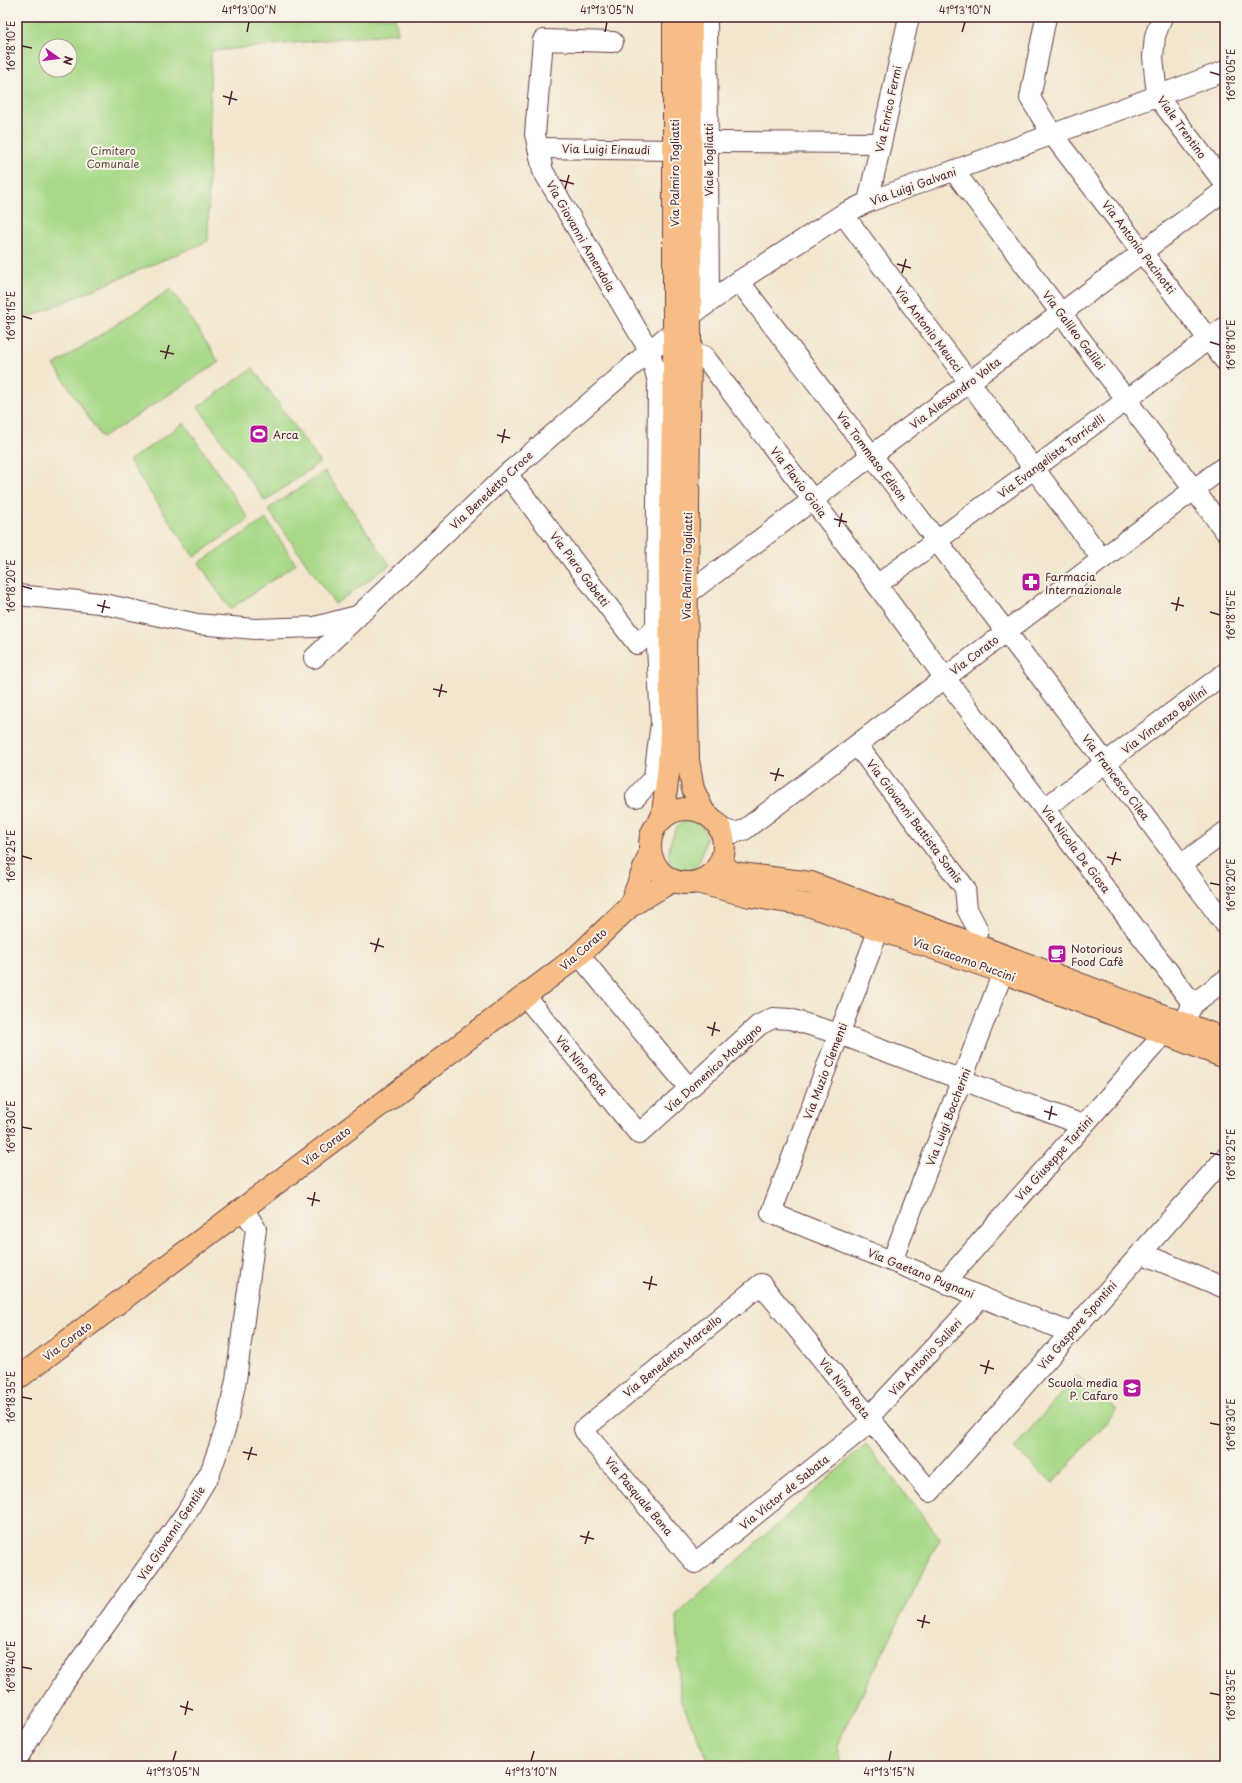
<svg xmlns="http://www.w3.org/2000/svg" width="1242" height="1783" font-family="'Playpen Sans',sans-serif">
  <rect width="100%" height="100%" fill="#f7f3e8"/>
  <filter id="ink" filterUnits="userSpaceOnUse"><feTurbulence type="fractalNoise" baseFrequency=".025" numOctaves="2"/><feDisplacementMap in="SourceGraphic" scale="8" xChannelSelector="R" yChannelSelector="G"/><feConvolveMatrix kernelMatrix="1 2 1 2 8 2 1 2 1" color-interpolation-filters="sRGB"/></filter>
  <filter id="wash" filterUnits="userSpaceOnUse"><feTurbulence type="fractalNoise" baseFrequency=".012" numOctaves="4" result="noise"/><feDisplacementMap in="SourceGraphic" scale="16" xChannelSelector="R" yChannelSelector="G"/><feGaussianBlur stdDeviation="0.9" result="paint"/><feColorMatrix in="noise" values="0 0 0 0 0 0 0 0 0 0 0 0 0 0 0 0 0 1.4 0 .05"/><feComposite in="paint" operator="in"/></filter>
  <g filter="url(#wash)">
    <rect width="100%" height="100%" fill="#f3e6ce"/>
    <g fill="#a8d988" stroke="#797c5a" fill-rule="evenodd">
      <path d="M17 17H395L398 33 211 51 208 241 17 322ZM46 46H70V70H46Z"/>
      <polygon points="171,289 219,362 102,438 54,365"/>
      <polygon points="253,368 320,462 265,501 198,407"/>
      <polygon points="184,423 249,519 194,557 129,461"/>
      <polygon points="325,471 390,565 335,604 268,509"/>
      <polygon points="266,519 296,564 230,609 199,563"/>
      <path d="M686 821C696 820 705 826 706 837 704 846 703 856 698 864 691 876 673 874 669 861 666 855 673 831 678 826 680 824 683 823 686 821Z"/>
      <polygon points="1077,1375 1117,1410 1053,1483 1014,1448"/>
      <polygon points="866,1444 940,1538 837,1745 841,1766 711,1766 680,1698 677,1615"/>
    </g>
  </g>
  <g filter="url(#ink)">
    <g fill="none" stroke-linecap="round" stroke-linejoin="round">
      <defs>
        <g id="minor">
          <polyline points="707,17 709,302"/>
          <polyline points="1046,17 1030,98 1052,134 1225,361"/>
          <polyline points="1162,17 1155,36 1153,57 1157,96 1225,184"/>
          <polyline points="613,42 543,40 535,134 543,171 650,352 658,382 656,628 661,723 654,777 636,797"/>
          <polyline points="708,142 881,143"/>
          <polyline points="538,148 674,150"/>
          <polyline points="954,171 1225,531"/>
          <polyline points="868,202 909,17"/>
          <polyline points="843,214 1102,559"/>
          <polyline points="739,281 1106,763 1225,924"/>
          <polyline points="690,316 739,281 843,214 868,202 1225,71"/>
          <polyline points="690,351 704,356 877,585 945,678 1193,1004"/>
          <polyline points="507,474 637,644 656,628"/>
          <polyline points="877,585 1225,327"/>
          <polyline points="17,595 99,603 197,624 255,629 315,627 357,616"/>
          <polyline points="686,595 1225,190"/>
          <polyline points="314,658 507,474 674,330"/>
          <polyline points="857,745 965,888 967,909 978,930 973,944"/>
          <polyline points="1045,808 1225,673"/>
          <polyline points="720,828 734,833 744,830 1225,466"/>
          <polyline points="1181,865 1225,832"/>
          <polyline points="879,929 771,1213 1071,1333"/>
          <polyline points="579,955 689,1088"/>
          <polyline points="525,996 639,1134 759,1025 773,1018 790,1019 839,1034 1083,1125"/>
          <polyline points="1187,1016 1193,1004 1225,980"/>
          <polyline points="1141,1253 1225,1288"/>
          <polyline points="892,1261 1003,972"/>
          <polyline points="945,1282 1164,1034"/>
          <polyline points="869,1417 981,1297"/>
          <polyline points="872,1421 695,1563 587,1435 584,1429 761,1284 869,1417 872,1421 930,1492 1225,1158"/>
          <polyline points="17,1759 63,1684 186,1513 210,1473 226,1427 236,1380 256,1229 243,1208"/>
        </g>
        <g id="major">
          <polyline points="691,17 690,351 686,663 688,760 693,789 704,813"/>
          <circle cx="687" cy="846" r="37"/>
          <polyline points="662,819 668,775 671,738 670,555 674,370 674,17"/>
          <polyline points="720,863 733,873 811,883 1225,1039"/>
          <polyline points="697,882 750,896 808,905 1003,972 1225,1057"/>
          <polyline points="630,906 650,853"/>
          <polyline points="17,1379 579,955 630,906 672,881"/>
        </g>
      </defs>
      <use href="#minor" stroke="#633d43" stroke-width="22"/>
      <use href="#major" stroke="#633d43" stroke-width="24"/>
      <use href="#minor" stroke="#fff" stroke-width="20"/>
      <use href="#major" stroke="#f6be86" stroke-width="22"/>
    </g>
  </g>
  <path fill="none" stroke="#4a1f2b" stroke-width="1.5" d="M247 32 249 22M605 32 607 22M962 32 965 22M22 46 32 48M1210 72 1220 75M223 96 237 100M229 105 232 91M560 180 574 184M565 189 569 175M897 264 911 268M902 273 906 259M22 316 32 319M1210 342 1220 345M160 351 174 354M165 359 169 345M497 435 510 438M502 443 505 429M834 519 847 522M839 527 842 513M22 586 32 589M1171 603 1184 606M97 605 110 608M1176 611 1179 597M1210 612 1220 615M102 613 105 600M433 689 447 692M439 697 442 684M770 773 784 776M775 781 779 768M22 856 32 859M1107 857 1121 860M1112 865 1116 852M1210 883 1220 885M370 943 384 947M375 952 379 938M707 1027 720 1031M712 1036 715 1022M1044 1111 1057 1115M1049 1120 1052 1106M22 1127 32 1129M1210 1153 1220 1155M307 1198 320 1201M312 1206 315 1192M643 1282 657 1285M649 1290 652 1276M980 1365 994 1369M985 1374 989 1360M22 1397 32 1399M1210 1423 1220 1425M243 1452 257 1455M248 1460 252 1447M580 1536 594 1539M585 1544 589 1531M917 1620 930 1623M922 1628 925 1615M22 1667 32 1669M1210 1693 1220 1695M180 1706 193 1710M185 1715 188 1701M173 1761 176 1751M531 1761 534 1751M889 1761 891 1751"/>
  <defs>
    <symbol id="stadium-square" viewBox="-11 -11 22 22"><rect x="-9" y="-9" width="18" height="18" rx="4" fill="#b5179e" stroke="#f7f3e8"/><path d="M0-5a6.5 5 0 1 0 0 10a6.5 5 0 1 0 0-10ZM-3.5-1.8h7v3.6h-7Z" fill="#fff"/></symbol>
    <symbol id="pharmacy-square" viewBox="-11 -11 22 22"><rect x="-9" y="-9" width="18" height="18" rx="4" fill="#b5179e" stroke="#f7f3e8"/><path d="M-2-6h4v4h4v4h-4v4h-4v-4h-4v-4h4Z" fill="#fff"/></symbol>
    <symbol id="cafe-square" viewBox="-11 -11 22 22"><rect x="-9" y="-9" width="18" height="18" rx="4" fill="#b5179e" stroke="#f7f3e8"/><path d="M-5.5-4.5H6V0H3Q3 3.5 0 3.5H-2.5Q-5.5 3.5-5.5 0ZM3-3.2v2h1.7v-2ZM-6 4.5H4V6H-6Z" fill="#fff"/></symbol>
    <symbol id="school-square" viewBox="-11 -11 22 22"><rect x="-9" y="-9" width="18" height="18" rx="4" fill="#b5179e" stroke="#f7f3e8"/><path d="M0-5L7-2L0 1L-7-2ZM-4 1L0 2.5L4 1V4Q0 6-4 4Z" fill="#fff"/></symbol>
  </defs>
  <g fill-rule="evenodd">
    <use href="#stadium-square" x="248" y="423" width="22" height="22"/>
    <use href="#pharmacy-square" x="1020" y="571" width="22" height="22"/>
    <use href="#cafe-square" x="1046" y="943" width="22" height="22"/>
    <use href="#school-square" x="1121" y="1377" width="22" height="22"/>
  </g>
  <g text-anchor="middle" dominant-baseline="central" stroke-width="4" stroke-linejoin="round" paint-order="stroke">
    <g font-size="11" fill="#4a1f2b" stroke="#f7f3e8">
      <text transform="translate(888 109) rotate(-78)">Via Enrico Fermi</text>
      <text transform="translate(1182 127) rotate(54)">Viale Trentino</text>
      <text transform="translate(606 149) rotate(1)">Via Luigi Einaudi</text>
      <text transform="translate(708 160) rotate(-90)">Viale Togliatti</text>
      <text transform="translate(674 173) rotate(-90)">Via Palmiro Togliatti</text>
      <text transform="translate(913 186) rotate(-20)">Via Luigi Galvani</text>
      <text transform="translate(581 236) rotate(60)">Via Giovanni Amendola</text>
      <text transform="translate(1139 247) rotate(53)">Via Antonio Pacinotti</text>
      <text transform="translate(929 329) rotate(53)">Via Antonio Meucci</text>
      <text transform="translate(1074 330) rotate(53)">Via Galileo Galilei</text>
      <text transform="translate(955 393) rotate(-37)">Via Alessandro Volta</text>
      <text transform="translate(872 456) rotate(53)">Via Tommaso Edison</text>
      <text transform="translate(1051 456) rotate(-37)">Via Evangelista Torricelli</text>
      <text transform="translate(799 482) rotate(53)">Via Flavio Gioia</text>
      <text transform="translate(491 490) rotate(-43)">Via Benedetto Croce</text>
      <text transform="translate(687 566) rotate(-89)">Via Palmiro Togliatti</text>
      <text transform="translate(580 569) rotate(53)">Via Piero Gobetti</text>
      <text transform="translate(974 655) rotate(-37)">Via Corato</text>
      <text transform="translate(1164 720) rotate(-37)">Via Vincenzo Bellini</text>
      <text transform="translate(1116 777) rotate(53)">Via Francesco Cilea</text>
      <text transform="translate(915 821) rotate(53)">Via Giovanni Battista Somis</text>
      <text transform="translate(1076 849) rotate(53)">Via Nicola De Giosa</text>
      <text transform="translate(583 949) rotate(-41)">Via Corato</text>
      <text transform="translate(964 959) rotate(20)">Via Giacomo Puccini</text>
      <text transform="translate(582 1065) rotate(50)">Via Nino Rota</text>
      <text transform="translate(713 1068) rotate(-42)">Via Domenico Modugno</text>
      <text transform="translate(825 1071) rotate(-69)">Via Muzio Clementi</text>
      <text transform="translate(948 1117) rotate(-69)">Via Luigi Boccherini</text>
      <text transform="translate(326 1146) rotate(-37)">Via Corato</text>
      <text transform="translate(1054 1158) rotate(-48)">Via Giuseppe Tartini</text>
      <text transform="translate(921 1273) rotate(22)">Via Gaetano Pugnani</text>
      <text transform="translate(1077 1325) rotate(-49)">Via Gaspare Spontini</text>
      <text transform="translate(67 1341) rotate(-37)">Via Corato</text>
      <text transform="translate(672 1356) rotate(-39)">Via Benedetto Marcello</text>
      <text transform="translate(925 1357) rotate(-47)">Via Antonio Salieri</text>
      <text transform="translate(845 1388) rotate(51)">Via Nino Rota</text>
      <text transform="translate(784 1492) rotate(-39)">Via Victor de Sabata</text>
      <text transform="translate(639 1496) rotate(50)">Via Pasquale Bona</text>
      <text transform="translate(171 1533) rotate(-56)">Via Giovanni Gentile</text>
    </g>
    <g font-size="11" fill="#624e42" stroke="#f7f3e8">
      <text x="113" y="150">Cimitero<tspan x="113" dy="13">Comunale</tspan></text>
    </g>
    <g font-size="11" fill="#4a1f2b" stroke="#f7f3e8" text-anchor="start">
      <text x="273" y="434">Arca</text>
      <text x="1045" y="576">Farmacia<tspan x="1045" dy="13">Internazionale</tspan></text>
      <text x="1071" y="948">Notorious<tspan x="1071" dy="13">Food Cafè</tspan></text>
      <text x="1118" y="1382" text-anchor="end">Scuola media<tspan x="1118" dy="13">P. Cafaro</tspan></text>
    </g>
  </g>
  <rect width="1242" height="1783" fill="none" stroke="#f7f3e8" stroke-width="44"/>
  <g transform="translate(58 58) rotate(104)"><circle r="19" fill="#f7f3e8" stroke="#b29e9c"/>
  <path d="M0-3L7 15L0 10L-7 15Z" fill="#b5179e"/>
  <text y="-6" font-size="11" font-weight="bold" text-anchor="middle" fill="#4a1f2b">N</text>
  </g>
  <rect x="22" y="22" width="1198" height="1739" fill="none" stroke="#4a1f2b" stroke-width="1.5"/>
  <g font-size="10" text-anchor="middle" fill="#4a1f2b">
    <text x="249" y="14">41°13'00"N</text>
    <text x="607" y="14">41°13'05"N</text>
    <text x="965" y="14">41°13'10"N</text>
    <text transform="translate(11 46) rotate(-90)" y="4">16°18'10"E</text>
    <text transform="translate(1231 75) rotate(-90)" y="4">16°18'05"E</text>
    <text transform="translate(11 316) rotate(-90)" y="4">16°18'15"E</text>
    <text transform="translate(1231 345) rotate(-90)" y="4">16°18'10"E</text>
    <text transform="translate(11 586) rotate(-90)" y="4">16°18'20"E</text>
    <text transform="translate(1231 615) rotate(-90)" y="4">16°18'15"E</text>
    <text transform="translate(11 856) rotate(-90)" y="4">16°18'25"E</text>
    <text transform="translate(1231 885) rotate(-90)" y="4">16°18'20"E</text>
    <text transform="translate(11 1127) rotate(-90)" y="4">16°18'30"E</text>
    <text transform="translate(1231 1155) rotate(-90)" y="4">16°18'25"E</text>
    <text transform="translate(11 1397) rotate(-90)" y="4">16°18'35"E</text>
    <text transform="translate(1231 1425) rotate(-90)" y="4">16°18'30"E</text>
    <text transform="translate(11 1667) rotate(-90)" y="4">16°18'40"E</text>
    <text transform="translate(1231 1695) rotate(-90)" y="4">16°18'35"E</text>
    <text x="173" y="1776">41°13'05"N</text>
    <text x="531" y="1776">41°13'10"N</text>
    <text x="889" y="1776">41°13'15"N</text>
  </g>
</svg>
